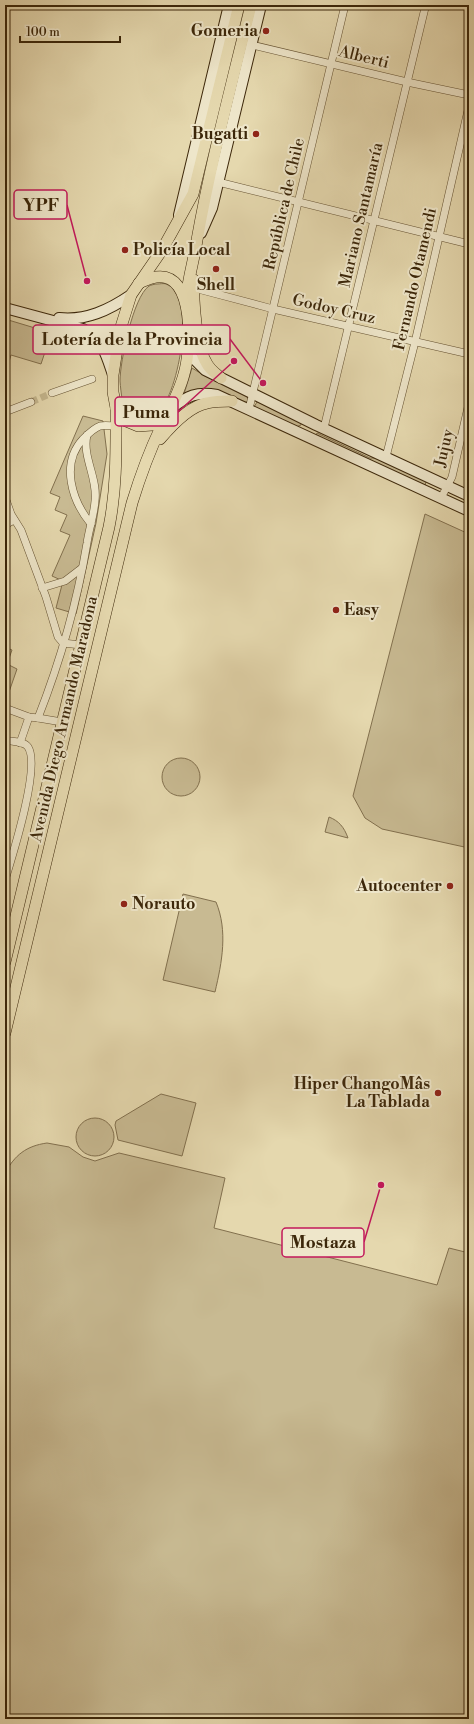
<svg xmlns="http://www.w3.org/2000/svg" width="474" height="1724" font-family="'Libre Bodoni',serif">
  <rect width="100%" height="100%" fill="#e5d8ae"/>
  <filter id="stains"><feTurbulence type="fractalNoise" baseFrequency=".005" numOctaves="4"/><feColorMatrix values="0 0 0 0 .2 0 0 0 0 .09 0 0 0 0 .02 0 0 0 .5 -.17"/></filter>
  <radialGradient id="worn" r=".72"><stop offset=".6" stop-color="#630" stop-opacity="0"/><stop offset="1" stop-color="#630" stop-opacity=".3"/></radialGradient>
  <g fill="#c8ba92" stroke="#82704e">
    <path d="M157 284C160 284 164 283 166 284 198 295 178 400 155 416 151 419 146 420 141 420 137 420 133 419 130 416 122 409 121 392 120 381 120 362 133 297 149 286 151 285 155 284 157 284Z"/>
    <polygon points="5,319 65,337 61,350 47,346 41,364 11,355 6,372 5,372"/>
    <polygon points="192,368 205,376 247,395 248,401 244,403 184,394"/>
    <polygon points="257,402 260,402 301,422 301,425 296,427 254,407"/>
    <polygon points="83,416 103,421 107,454 96,523 76,614 56,608 63,581 52,576 70,535 60,531 67,515 55,510 60,497 50,493"/>
    <polygon points="317,433 370,458 379,458 426,481 425,487 316,435"/>
    <polygon points="425,514 469,534 469,848 382,829 365,818 353,796"/>
    <polygon points="5,647 12,650 7,664 17,669 9,692 5,691"/>
    <circle cx="181" cy="777" r="19"/>
    <path d="M329 817C339 821 344 827 348 838L325 832Z"/>
    <path d="M183 894 216 902C228 931 222 962 215 992L163 980Z"/>
    <polygon points="161,1094 196,1103 182,1156 118,1140 115,1125 116,1121"/>
    <circle cx="95" cy="1137" r="19"/>
    <path d="M47 1143 69 1147 83 1157 95 1161 119 1153 225 1178 214 1228 437 1285 449 1248 469 1253V1719H5V1173C15 1155 26 1146 47 1143Z"/>
  </g>
  <g fill="none" stroke-linecap="round" stroke-linejoin="round">
    <polyline stroke="#c3b58d" stroke-width="7" stroke-dasharray="7 3.5" stroke-linecap="butt" points="31,402 52,393"/>
    <defs>
      <g id="street">
        <polyline points="252,45 407,82 469,95"/>
        <polyline points="218,182 469,244"/>
        <polyline points="194,288 273,309 469,354"/>
        <polyline points="52,393 92,379"/>
        <polyline points="249,409 345,5"/>
        <polyline points="5,412 31,402"/>
        <polyline points="324,428 425,8"/>
        <polyline points="386,457 415,342 469,106"/>
        <polyline points="5,497 11,514 21,530 46,597 58,637 63,643 81,645"/>
        <polyline points="441,498 452,477 469,403"/>
        <path d="M91 524C72 501 60 464 83 439 87 435 94 428 100 426 105 425 111 426 116 426"/>
        <polyline points="5,525 14,520"/>
        <polyline points="42,588 65,581 82,568"/>
        <path d="M5 708 29 717 38 718C60 662 77 603 87 543 89 529 94 515 95 501 98 478 82 457 87 435"/>
        <polyline points="38,718 62,722"/>
        <path d="M5 740C12 742 24 741 28 747 41 766 12 857 5 880"/>
        <polyline points="20,743 29,717"/>
      </g>
      <g id="secondary">
        <polyline points="179,215 229,5"/>
        <polyline points="201,233 212,208 261,5"/>
        <path d="M5 308 83 329C103 340 106 354 113 375"/>
        <path d="M59 318C86 321 109 310 131 295"/>
        <polyline points="188,349 193,358 205,370 316,425 469,496"/>
        <path d="M172 408C187 396 197 391 217 395L469 511"/>
      </g>
      <g id="primary">
        <path d="M194 280C193 300 196 346 206 362 209 369 215 373 221 378"/>
        <path d="M186 300C188 278 194 260 197 240 211 161 232 83 251 5"/>
        <polyline points="166,418 152,425 138,426 126,421 121,415 116,408 113,392 113,375 117,349 120,330 131,295 162,250 193,194 239,5"/>
        <path d="M160 439C171 426 190 406 207 403 215 401 224 401 232 401"/>
        <path d="M5 962 109 527C117 487 116 448 116 408"/>
        <path d="M5 1033 132 503C140 477 149 452 161 427 170 409 179 393 184 374 191 351 196 271 156 277 150 278 144 281 139 283"/>
      </g>
    </defs>
    <use href="#street" stroke="#665333" stroke-width="8"/>
    <use href="#secondary" stroke="#3c270a" stroke-width="12"/>
    <use href="#primary" stroke="#3c270a" stroke-width="12"/>
    <use href="#street" stroke="#eee6ca" stroke-width="7"/>
    <use href="#secondary" stroke="#eee6ca" stroke-width="10"/>
    <use href="#primary" stroke="#e5d8ae" stroke-width="11"/>
  </g>
  <g fill="#8f2418" stroke="#eee6ca" stroke-width="1.5">
    <circle cx="266" cy="31" r="4"/>
    <circle cx="256" cy="134" r="4"/>
    <circle cx="125" cy="250" r="4"/>
    <circle cx="216" cy="269" r="4"/>
    <circle cx="336" cy="610" r="4"/>
    <circle cx="450" cy="886" r="4"/>
    <circle cx="124" cy="904" r="4"/>
    <circle cx="438" cy="1093" r="4"/>
  </g>
  <g text-anchor="middle" dominant-baseline="central" stroke-width="4" stroke-linejoin="round" paint-order="stroke">
    <g font-size="16" font-weight="bold" fill="#3c270a" stroke="#eee6ca" text-anchor="end">
      <text x="258" y="31">Gomeria</text>
      <text x="248" y="134">Bugatti</text>
      <text x="133" y="250" text-anchor="start">Policía Local</text>
      <text x="216" y="285" text-anchor="middle">Shell</text>
      <text x="344" y="610" text-anchor="start">Easy</text>
      <text x="442" y="886">Autocenter</text>
      <text x="132" y="904" text-anchor="start">Norauto</text>
      <text x="430" y="1084">Hiper ChangoMâs<tspan x="430" dy="18">La Tablada</tspan></text>
    </g>
    <g font-size="16" fill="#3c270a" stroke="#eee6ca">
      <text transform="translate(364 57) rotate(14)">Alberti</text>
      <text transform="translate(284 204) rotate(-77)">República de Chile</text>
      <text transform="translate(361 215) rotate(-77)">Mariano Santamaría</text>
      <text transform="translate(415 279) rotate(-77)">Fernando Otamendi</text>
      <text transform="translate(334 309) rotate(13)">Godoy Cruz</text>
      <text transform="translate(444 448) rotate(-77)">Jujuy</text>
      <text transform="translate(64 719) rotate(-77)">Avenida Diego Armando Maradona</text>
    </g>
  </g>
  <path fill="none" stroke="#c2185b" stroke-width="1.5" d="M87 281L67 205M263 383L230 339M234 361L178 412M381 1185L364 1242"/>
  <g fill="#c2185b" stroke="#eee6ca" stroke-width="1.5">
    <circle cx="87" cy="281" r="4"/>
    <circle cx="263" cy="383" r="4"/>
    <circle cx="234" cy="361" r="4"/>
    <circle cx="381" cy="1185" r="4"/>
  </g>
  <g fill="#eee6ca" stroke="#c2185b" stroke-width="1.5">
    <rect x="14" y="190" width="53" height="29" rx="4"/>
    <rect x="33" y="325" width="197" height="29" rx="4"/>
    <rect x="115" y="397" width="63" height="29" rx="4"/>
    <rect x="282" y="1228" width="82" height="29" rx="4"/>
  </g>
  <g font-size="17" text-anchor="middle" font-weight="bold" fill="#3c270a">
    <text x="41" y="211">YPF</text>
    <text x="132" y="345">Lotería de la Provincia</text>
    <text x="146" y="418">Puma</text>
    <text x="323" y="1248">Mostaza</text>
  </g>
  <rect width="474" height="1724" fill="none" stroke="#e5d8ae" stroke-width="20"/>
  <rect x="6" y="6" width="462" height="1712" fill="none" stroke="#3c270a" stroke-width="2"/>
  <rect x="10" y="10" width="454" height="1704" fill="none" stroke="#3c270a"/>
  <path d="M20 36v6h100v-6" fill="none" stroke="#3c270a" stroke-width="2"/>
  <text x="26" y="36" font-size="12" fill="#3c270a" stroke="#eee6ca" stroke-width="3" paint-order="stroke">100 m</text>
  <rect width="100%" height="100%" filter="url(#stains)"/>
  <rect width="100%" height="100%" fill="url(#worn)"/>
</svg>
